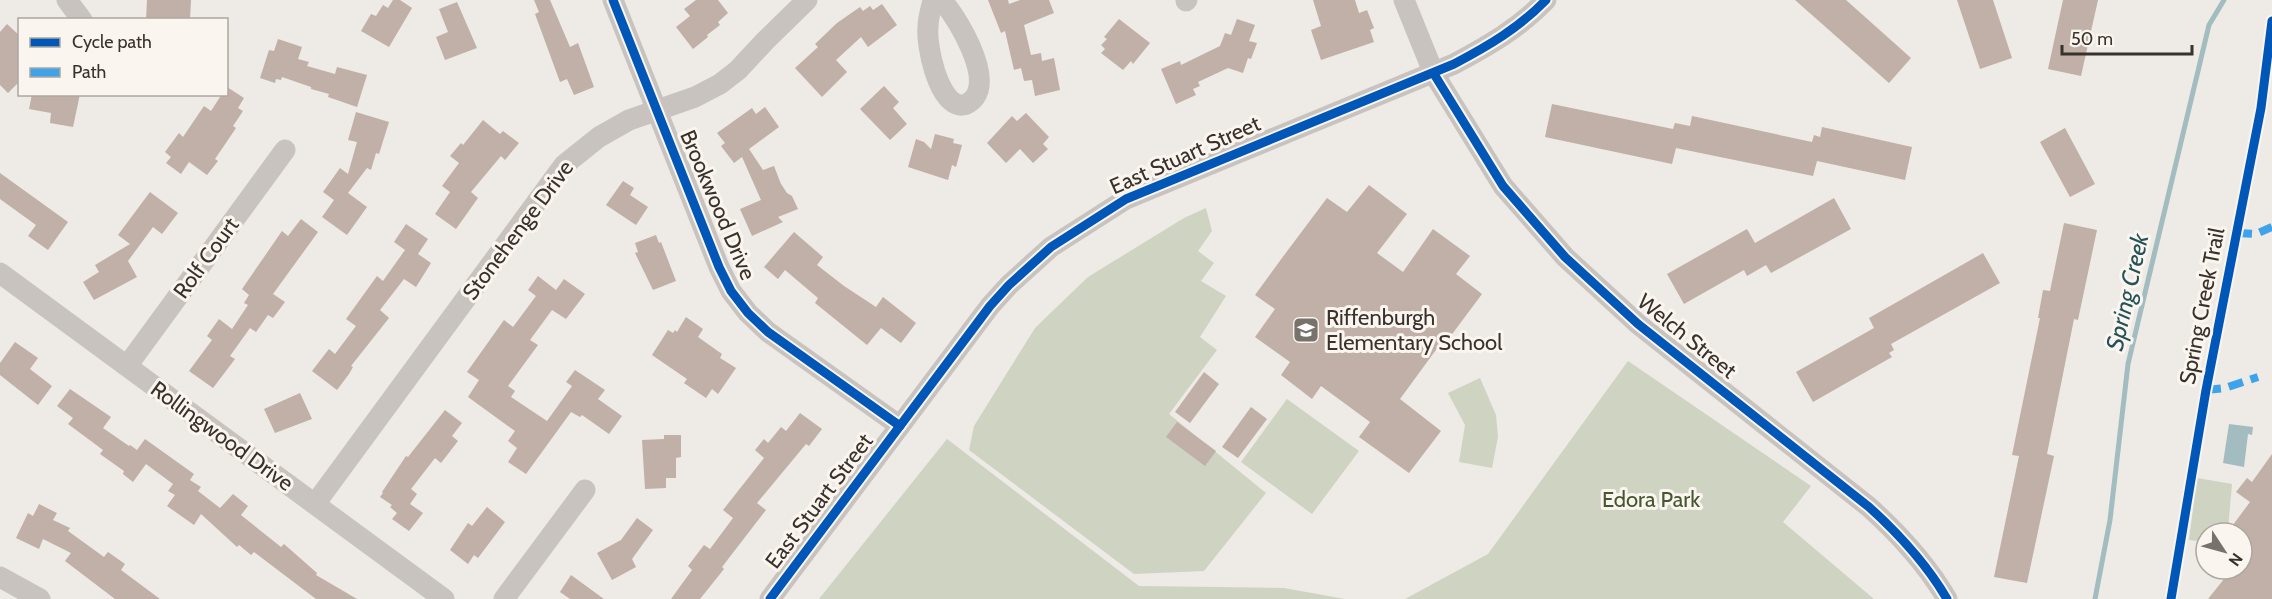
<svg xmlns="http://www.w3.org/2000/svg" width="2272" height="599" font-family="Cabin,sans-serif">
  <rect width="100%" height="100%" fill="#eeeae6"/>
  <g fill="#cfd3c1">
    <polygon points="1206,208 1212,231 1198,251 1214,263 1201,281 1226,296 1200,337 1217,350 1169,414 1266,493 1204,571 1134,574 969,450 974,426 1035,328 1088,277 1184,218"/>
    <polygon points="1628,361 1811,486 1783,522 1874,599 1405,599 1488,554"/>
    <polygon points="1480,378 1496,415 1498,437 1492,468 1459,462 1465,425 1448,393"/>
    <polygon points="1287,399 1359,451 1312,514 1241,462"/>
    <polygon points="947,439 1139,586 1284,588 1345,599 819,599"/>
    <polygon points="2197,478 2232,484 2228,529 2224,533 2206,533 2206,542 2189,540"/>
  </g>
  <polygon fill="#a2bcbf" points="2229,424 2253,427 2252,435 2248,434 2244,467 2223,463"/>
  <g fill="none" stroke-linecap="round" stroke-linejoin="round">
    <polyline stroke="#a2bcbf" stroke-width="5" points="2095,599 2110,520 2128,364 2209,25 2224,0"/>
  </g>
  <g fill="#c0b0a8">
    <polygon points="147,0 191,0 190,20 146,20"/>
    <polygon points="393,0 400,0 412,8 389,47 361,31 371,14 376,16 383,5 388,8"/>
    <polygon points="534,0 550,0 570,47 578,43 594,87 574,95 567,79 560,82 535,14 539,12"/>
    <polygon points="696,0 718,0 728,13 718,22 720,25 707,35 708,37 693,49 676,27 690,16 684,9"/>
    <polygon points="988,0 1008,0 1009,4 1020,0 1049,0 1054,13 1024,25 1031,55 1041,53 1042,61 1054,58 1060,90 1035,96 1032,80 1024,81 1021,68 1014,70 1005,31 1001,33"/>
    <polygon points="1313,0 1355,0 1359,13 1367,10 1374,28 1370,30 1374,42 1321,60 1311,30 1321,26"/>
    <polygon points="1795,0 1846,0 1911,58 1889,83"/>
    <polygon points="1957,0 1993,0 2012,58 1980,69"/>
    <polygon points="2063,0 2098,0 2081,76 2048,69"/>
    <polygon points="457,2 477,48 445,60 436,37 448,32 439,9"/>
    <polygon points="882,4 897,25 868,47 861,37 836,60 847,72 822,97 795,68 818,47 815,44 837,23 860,7 863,11 870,6 873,10"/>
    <polygon points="1119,19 1150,43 1133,64 1131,61 1123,70 1101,53 1105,49 1101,45 1107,39 1104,37"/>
    <polygon points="1237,19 1255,25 1249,41 1257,43 1251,59 1248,58 1243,73 1228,68 1198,82 1200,86 1193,89 1196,95 1176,104 1161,69 1180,61 1181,65 1220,46 1225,33 1231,35"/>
    <polygon points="7,24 20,36 20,81 8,93 0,85 0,32"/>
    <polygon points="278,39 302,47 298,59 309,62 307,66 335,74 337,67 367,75 357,107 328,97 329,94 311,89 311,87 282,77 281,80 276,79 275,83 260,78 269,50 274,51"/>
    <polygon points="884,86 899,102 893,108 907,124 890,140 860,109"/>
    <polygon points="227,87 244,98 238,108 243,111 233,126 236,128 215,159 218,161 207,175 189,162 181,174 166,163 171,157 165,152 179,133 183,137 204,106 211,111 222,94 226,94"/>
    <polygon points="32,94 80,94 73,127 50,123 51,113 29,109"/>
    <polygon points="1552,104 1673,129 1675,123 1690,126 1692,116 1812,142 1814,135 1820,137 1822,127 1912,147 1905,180 1817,161 1813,176 1676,148 1672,164 1545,137"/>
    <polygon points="765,107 779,127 749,149 763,170 774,166 781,184 787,193 792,196 798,209 778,217 783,222 752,236 740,209 761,200 742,157 734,163 721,146 725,143 717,133 752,108 756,114"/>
    <polygon points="356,112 389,122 379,154 376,153 371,170 367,168 348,193 367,207 347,235 322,217 334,200 323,192 340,168 348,174 357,142 348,140"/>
    <polygon points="1026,113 1049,137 1043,144 1048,149 1033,163 1020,149 1006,163 987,143 1012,116 1017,121"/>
    <polygon points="483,120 500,134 503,131 519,143 505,160 501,156 471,192 478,198 456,229 435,214 450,192 442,186 459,163 450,156 461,143 463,145"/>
    <polygon points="2065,128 2095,184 2070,197 2040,142"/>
    <polygon points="935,134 954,139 953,143 962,145 956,167 952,165 948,180 908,167 916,139 924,142 931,149"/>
    <polygon points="0,173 68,222 48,250 28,236 36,225 0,199"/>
    <polygon points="623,181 634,188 630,195 648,207 636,225 606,205"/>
    <polygon points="1369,185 1407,214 1377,253 1403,272 1433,229 1470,256 1456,274 1482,294 1444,345 1441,343 1400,399 1441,431 1409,473 1359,437 1370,422 1321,386 1312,399 1281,375 1290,362 1255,337 1275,309 1255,295 1282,258 1327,198 1347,212"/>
    <polygon points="150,192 178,213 162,234 153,227 128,261 137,277 94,300 83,282 99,272 95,265 130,244 118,235"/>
    <polygon points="1834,198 1851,229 1771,273 1766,265 1747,276 1744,270 1684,304 1667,274 1747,229 1755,243"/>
    <polygon points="301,219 318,232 273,294 285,302 273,318 268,315 256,332 250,328 230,356 235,359 213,388 189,371 212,340 207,336 219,319 232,329 248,305 244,303 249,295 242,289 282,231 288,236"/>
    <polygon points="2064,223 2097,230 2078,320 2074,319 2047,454 2054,456 2027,583 1994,577 2019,456 2012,455 2040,318 2038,318 2043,290 2050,291"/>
    <polygon points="406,224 428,239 418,254 431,263 416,287 404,279 380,310 389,318 351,366 353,367 349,374 337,390 312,371 329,349 335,354 356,326 346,319 377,276 383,281 405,250 394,242"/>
    <polygon points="794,232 823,257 817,265 844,286 876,307 883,297 916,323 901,343 881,328 867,345 815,303 818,298 785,270 778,279 764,267"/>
    <polygon points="656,235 659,243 661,242 676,281 653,290 635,253 638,252 635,243"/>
    <polygon points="1983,253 2000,283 1891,344 1894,350 1889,353 1892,357 1813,402 1796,372 1874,328 1869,318"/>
    <polygon points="538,276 556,290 564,279 585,294 566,319 552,310 530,340 538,345 508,386 515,391 511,397 547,421 572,386 566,382 575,370 605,390 598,399 622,416 609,434 582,415 580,417 571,412 526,474 508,462 517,448 508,441 515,431 468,397 479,380 467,372 504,320 513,327 536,296 528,290"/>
    <polygon points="686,317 703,329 698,337 722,354 720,358 736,368 718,394 712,389 706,398 684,383 687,379 652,355 668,330 673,333 675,330 677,332"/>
    <polygon points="15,342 38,358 30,369 52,386 38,405 0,375 0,363"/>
    <polygon points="1204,372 1219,384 1190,423 1175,412"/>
    <polygon points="70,389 111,417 103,428 129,446 130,445 137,450 145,439 194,474 190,480 201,487 198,491 220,508 233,494 248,506 241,515 281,547 284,544 317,573 316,575 357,599 316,599 254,552 251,555 239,545 237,547 201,514 194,525 167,506 175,495 168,491 173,484 146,464 133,482 123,474 124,471 100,454 103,450 68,424 73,418 57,406"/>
    <polygon points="300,393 312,419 275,433 264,409"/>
    <polygon points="1251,407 1267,419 1238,458 1222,447"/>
    <polygon points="445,410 462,423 452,436 458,441 441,463 435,458 411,489 417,494 410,504 423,513 409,531 392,519 397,513 390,507 392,505 380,497 383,493 382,492 406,456 408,457"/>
    <polygon points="800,413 822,429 809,446 806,444 757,503 766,510 722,567 724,569 700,599 671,599 692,570 688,566 704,545 710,549 733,518 723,510 764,458 755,450 764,439 768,443 781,427 786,431"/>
    <polygon points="1177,422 1216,451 1205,466 1166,437"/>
    <polygon points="664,435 681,435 681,457 676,458 676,478 666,478 666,488 645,489 642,440 664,439"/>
    <polygon points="2272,454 2272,599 2208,599 2224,579 2210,569 2242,569 2242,533 2227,533 2250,502 2236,492 2247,478 2252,482"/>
    <polygon points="39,504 57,513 53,520 70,528 68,531 104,557 108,552 125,564 121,570 160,599 115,599 65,561 71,553 43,539 39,549 16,538 28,513 33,516"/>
    <polygon points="487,507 505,522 478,558 474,555 468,564 450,550 468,523 472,526"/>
    <polygon points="637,518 653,530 632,559 636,567 612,580 597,553 621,540"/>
    <polygon points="571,575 604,599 570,599 560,592"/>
  </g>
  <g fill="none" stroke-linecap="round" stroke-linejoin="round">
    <g stroke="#c8c3be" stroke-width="21">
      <polyline points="67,0 82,20"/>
      <polyline points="613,0 719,267 731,291 748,313 768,332 900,426"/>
      <path d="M933 0C931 9 928 18 928 27 926 46 938 102 960 105 966 106 972 101 975 97 991 73 958 20 942 0"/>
      <path d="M1404 0 1434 74 1503 186 1565 257 1638 324 1869 507C1900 535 1926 563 1947 599"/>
      <polyline points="1186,1 1187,0"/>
      <polyline points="0,273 444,599"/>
      <polyline points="127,366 285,150"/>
      <polyline points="315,504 564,165 599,137 629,120 695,97 720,84 738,70 765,41 807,0"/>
      <polyline points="0,577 40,599"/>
      <polyline points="504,599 585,490"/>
      <path d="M770 599 990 306 1009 285 1051 247 1126 199 1454 64C1488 46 1519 28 1546 0"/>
    </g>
    <g stroke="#3fa3eb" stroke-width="8" stroke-dasharray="15 8" stroke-linecap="butt">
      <polyline points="2237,233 2256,234 2272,227"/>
      <polyline points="2206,390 2225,388 2258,377"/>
    </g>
    <defs>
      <g id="cycleway">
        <polyline points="613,0 719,267 731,291 748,313 768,332 900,426"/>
        <path d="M1434 74 1503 186 1565 257 1638 324 1869 507C1900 535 1926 563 1947 599"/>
        <path d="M770 599 990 306 1009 285 1051 247 1126 199 1454 64C1488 46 1519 28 1546 0"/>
        <polyline points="2171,599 2206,390 2261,108 2272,21"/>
      </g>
    </defs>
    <use href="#cycleway" stroke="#faf5ee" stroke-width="13"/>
    <use href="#cycleway" stroke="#0057b8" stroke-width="9"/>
  </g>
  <defs>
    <symbol id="school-square" viewBox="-11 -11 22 22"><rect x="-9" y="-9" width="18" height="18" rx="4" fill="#78726d" stroke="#faf5ee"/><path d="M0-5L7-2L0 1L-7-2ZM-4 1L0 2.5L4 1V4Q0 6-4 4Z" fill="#fff"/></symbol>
  </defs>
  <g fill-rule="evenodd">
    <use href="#school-square" x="1291" y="315" width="30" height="30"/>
  </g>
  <g text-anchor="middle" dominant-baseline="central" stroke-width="6" stroke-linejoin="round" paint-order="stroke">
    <g font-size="22" fill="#39312c" stroke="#faf5ee">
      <text transform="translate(1185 155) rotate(-24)">East Stuart Street</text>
      <text transform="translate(718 205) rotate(67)">Brookwood Drive</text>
      <text transform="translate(518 230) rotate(-53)">Stonehenge Drive</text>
      <text transform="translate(206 258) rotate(-54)">Rolf Court</text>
      <text transform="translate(2202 306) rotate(-79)">Spring Creek Trail</text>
      <text transform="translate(1687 336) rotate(39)">Welch Street</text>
      <text transform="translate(222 436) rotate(36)">Rollingwood Drive</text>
      <text transform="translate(819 501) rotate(-53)">East Stuart Street</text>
    </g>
    <g font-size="22" fill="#39312c" stroke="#faf5ee" text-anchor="start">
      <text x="1326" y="317">Riffenburgh<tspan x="1326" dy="25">Elementary School</tspan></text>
    </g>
    <g font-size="22" fill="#465631" stroke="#faf5ee">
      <text x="1651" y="499">Edora Park</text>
    </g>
    <g font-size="24" font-style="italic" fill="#235259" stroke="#faf5ee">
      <text transform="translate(2127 292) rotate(-77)">Spring Creek</text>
    </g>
  </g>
  <rect x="18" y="18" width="210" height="78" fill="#faf5ee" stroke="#ada7a0" stroke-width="1.5"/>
  <rect x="30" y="38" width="30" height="9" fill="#0057b8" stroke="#ada7a0" stroke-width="1.5"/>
  <text x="72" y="48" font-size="18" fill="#39312c">Cycle path</text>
  <rect x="30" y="68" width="30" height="9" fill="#3fa3eb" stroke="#ada7a0" stroke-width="1.5"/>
  <text x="72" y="78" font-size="18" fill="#39312c">Path</text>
  <g transform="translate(2224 551) rotate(126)"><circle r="28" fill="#faf5ee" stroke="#ada7a0" stroke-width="1.5"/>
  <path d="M0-4.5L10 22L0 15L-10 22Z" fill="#78726d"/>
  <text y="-9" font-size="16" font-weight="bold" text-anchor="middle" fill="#39312c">N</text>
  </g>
  <path d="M2062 45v9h130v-9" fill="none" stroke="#39312c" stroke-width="3"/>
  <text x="2071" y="45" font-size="18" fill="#39312c" stroke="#faf5ee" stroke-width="4.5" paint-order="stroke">50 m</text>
</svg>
